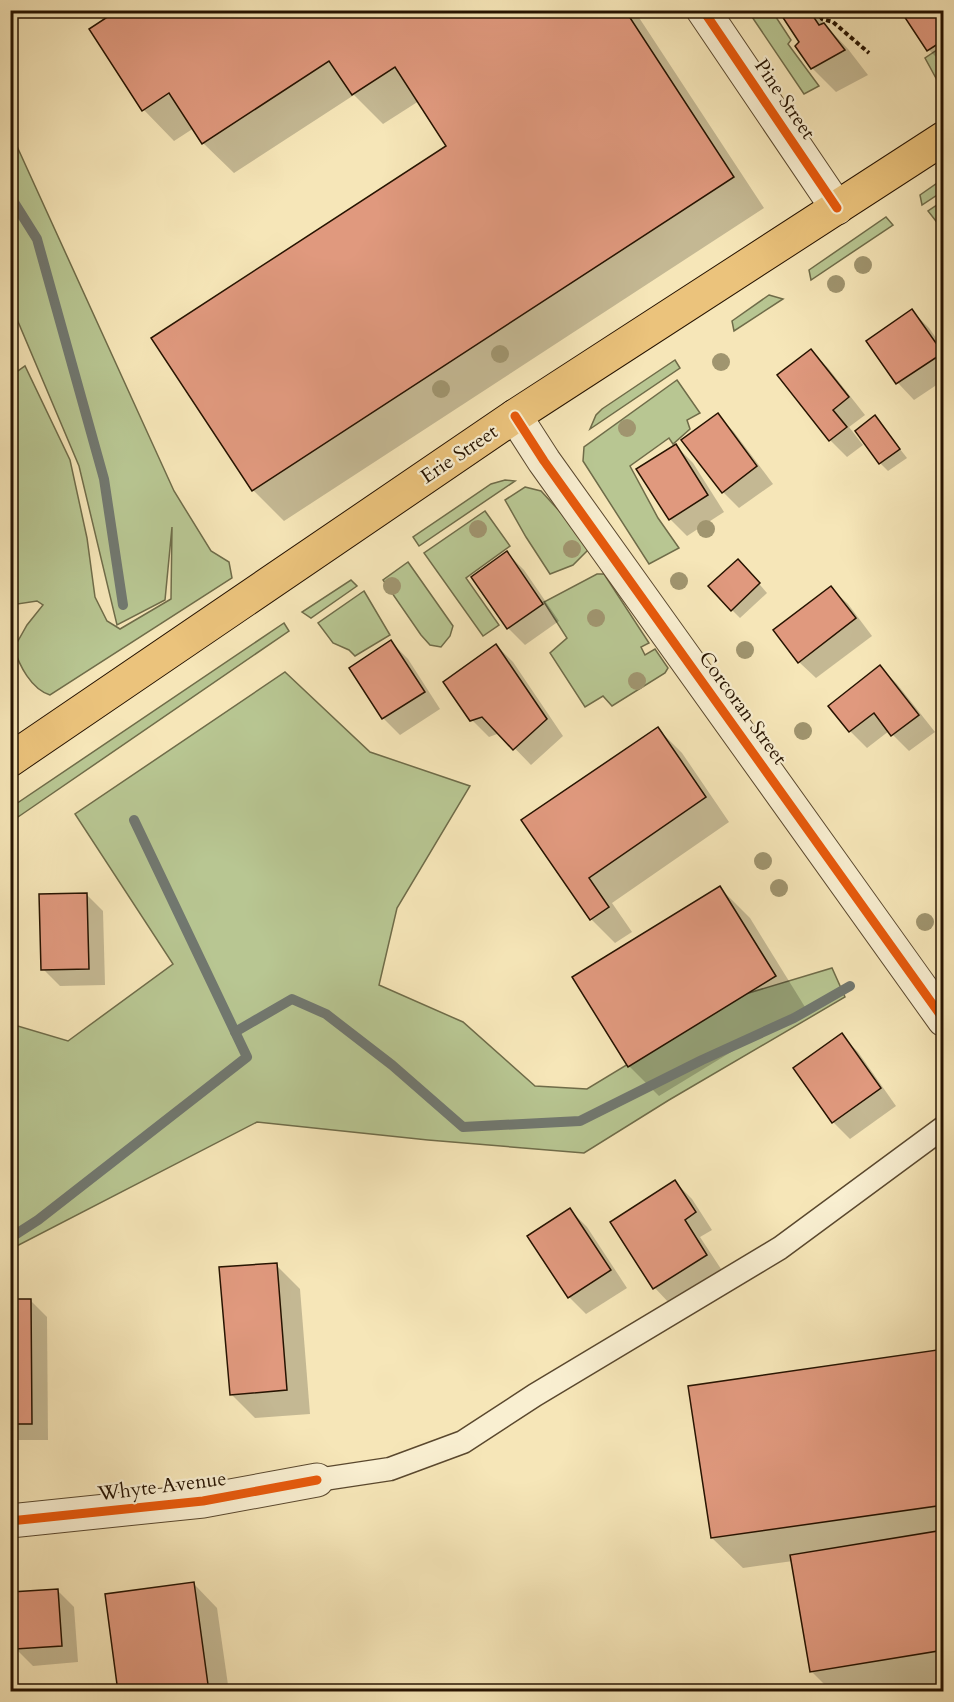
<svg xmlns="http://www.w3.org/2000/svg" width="954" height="1702" font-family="Cardo,serif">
  <rect width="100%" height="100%" fill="#f6e6b8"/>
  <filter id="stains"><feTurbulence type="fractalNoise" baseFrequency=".00333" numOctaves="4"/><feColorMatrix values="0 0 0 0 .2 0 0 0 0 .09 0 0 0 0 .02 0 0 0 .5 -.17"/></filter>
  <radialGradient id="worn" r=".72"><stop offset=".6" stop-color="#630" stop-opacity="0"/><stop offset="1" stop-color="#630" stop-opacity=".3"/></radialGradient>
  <g fill="#b8c692" stroke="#6f6c49" stroke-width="1.5">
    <polygon points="748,11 772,11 791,40 788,44 819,86 804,94"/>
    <polygon points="943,46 943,84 937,80 925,58"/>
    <path d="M10 131 174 491 211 551 229 562 232 578 50 695C31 689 19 665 14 648L27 625 43 605 37 601 11 605V376L25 366 70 460 87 538 95 597 107 621 120 629 171 599 172 527 165 600 117 625 79 466 11 305Z"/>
    <polygon points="943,179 943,191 922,205 920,195"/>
    <polygon points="943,201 943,230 928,211"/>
    <polygon points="886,217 893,225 811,280 809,270"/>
    <polygon points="769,295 783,299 734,331 732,321"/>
    <polygon points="675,360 680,368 590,429 596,415 602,409"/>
    <polygon points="677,380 700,413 687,420 690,429 673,444 669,438 630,466 658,518 679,548 649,564 583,461 584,447"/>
    <polygon points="505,480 515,481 419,546 413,537 491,484"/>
    <polygon points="525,487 541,491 574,527 589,549 573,565 550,574 526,537 505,500"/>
    <polygon points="485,511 510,546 466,578 499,625 483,636 424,553"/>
    <polygon points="408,562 453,626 450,636 441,647 430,645 421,635 383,580"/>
    <polygon points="597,574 604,574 649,643 641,647 645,655 655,649 668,668 665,673 612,706 603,696 585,707 550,653 567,638 544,602"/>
    <polygon points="351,580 357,586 311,618 302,612"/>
    <polygon points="364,591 390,635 355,656 349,650 333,643 318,623"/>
    <polygon points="284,623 289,631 18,817 13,806"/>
    <polygon points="285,672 370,752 470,786 397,908 379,985 463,1022 535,1086 587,1089 742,995 832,968 845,997 669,1100 584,1153 428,1140 257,1122 11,1249 11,1024 68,1041 173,964 75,814"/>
  </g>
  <g fill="#0003">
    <polygon points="121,10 634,10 764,208 284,521 253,490 153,338 448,146 419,101 383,124 354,95 234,173 203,143 194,128 174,141 144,110 91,30"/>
    <polygon points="780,10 815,10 826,26 848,49 868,75 836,92 812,68 800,42"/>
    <polygon points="901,10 944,10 944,65 929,50"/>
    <polygon points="912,311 929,328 944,349 944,380 914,400 898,383 868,341"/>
    <polygon points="811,351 828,368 865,415 849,427 863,445 847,457 830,440 779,376"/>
    <polygon points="718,415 734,432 773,484 739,508 723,492"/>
    <polygon points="875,417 907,458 888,471 880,463"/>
    <polygon points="676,446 693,463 724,512 687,536 670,519"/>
    <polygon points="507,553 524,570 559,621 525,645 508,628"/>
    <polygon points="746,569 767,593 740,618 732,610"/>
    <polygon points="831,588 848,604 872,636 816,678 799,662"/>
    <polygon points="391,642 408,659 440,709 400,735 383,718 351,669"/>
    <polygon points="496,645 513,662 563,736 531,765 500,733 489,737 472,720"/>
    <polygon points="880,667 897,684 935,732 909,751 889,731 867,748 850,731 830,706"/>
    <polygon points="658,729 682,753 729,822 612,903 632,932 615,943 591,919 523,821"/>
    <polygon points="720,888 750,918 805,1007 659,1096 629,1066"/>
    <polygon points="87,895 103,911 105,985 60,986 43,969"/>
    <polygon points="841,1035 858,1052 896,1106 850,1139 833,1122"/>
    <polygon points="675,1182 692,1199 712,1230 700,1237 723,1272 671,1305 655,1288 612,1223"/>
    <polygon points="570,1210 587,1227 627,1288 586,1314 569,1297"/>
    <polygon points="276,1265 300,1289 310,1414 255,1418 231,1394"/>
    <polygon points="10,1300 30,1300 47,1317 48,1440 10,1440"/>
    <polygon points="944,1350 944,1685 904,1692 832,1692 811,1671 793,1561 743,1568 712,1538"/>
    <polygon points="193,1583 217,1608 229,1692 119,1692"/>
    <polygon points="57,1590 74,1607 78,1662 33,1666 16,1649"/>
  </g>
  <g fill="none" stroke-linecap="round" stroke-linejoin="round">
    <g stroke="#717870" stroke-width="10">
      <polyline points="10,196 37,239 104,479 123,605"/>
      <polyline points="235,1032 292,999 326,1014 392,1065 463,1127 580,1121 702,1060 794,1018 850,986"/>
      <polyline points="10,1238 38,1220 247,1057 134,820"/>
    </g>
  </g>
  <g fill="#e0997e" stroke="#261300" stroke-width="1.5">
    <polygon points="118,10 625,10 734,177 252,491 151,338 446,146 395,67 352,95 329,61 202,144 169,93 142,111 89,29"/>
    <polygon points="778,10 809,10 819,25 824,23 845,50 811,69 795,46 799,42"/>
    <polygon points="900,10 944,10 944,40 927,51"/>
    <polygon points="912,309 943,353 896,384 866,341"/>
    <polygon points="811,349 849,397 833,410 847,427 829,441 777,375"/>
    <polygon points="718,413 757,466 722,493 681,440"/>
    <polygon points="875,415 900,449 879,464 855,431"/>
    <polygon points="676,444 708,495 669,520 636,469"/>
    <polygon points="507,551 543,604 507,629 471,577"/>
    <polygon points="738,559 760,583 731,611 708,586"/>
    <polygon points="831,586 856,618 798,663 773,630"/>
    <polygon points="391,640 425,692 382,719 349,668"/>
    <polygon points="496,644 547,719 513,750 482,717 470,721 443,682"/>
    <polygon points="880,665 919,715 891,736 874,713 849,732 828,706"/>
    <polygon points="658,727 706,797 589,878 609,907 590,920 521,820"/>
    <polygon points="720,886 776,976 628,1067 572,977"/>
    <polygon points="87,893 89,969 41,970 39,894"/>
    <polygon points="842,1033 881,1088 832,1123 793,1068"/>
    <polygon points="675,1180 696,1212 685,1220 707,1255 653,1289 610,1222"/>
    <polygon points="570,1208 611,1270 568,1298 527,1236"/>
    <polygon points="277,1263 287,1390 230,1395 219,1267"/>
    <polygon points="10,1299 31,1299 32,1424 10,1424"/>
    <polygon points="944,1349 944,1505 711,1538 688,1386"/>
    <polygon points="944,1530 944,1650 810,1672 790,1555"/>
    <polygon points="194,1582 209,1692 118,1692 105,1594"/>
    <polygon points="58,1589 62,1646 15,1649 11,1592"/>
  </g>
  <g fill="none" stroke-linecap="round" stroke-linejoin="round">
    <defs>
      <polyline id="service" points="317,1480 390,1469 463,1442 535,1395 780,1248 944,1127"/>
      <g id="minor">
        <polyline points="703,10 837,208"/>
        <polyline points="515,416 544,461 944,1020"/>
        <polyline points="10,1521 203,1501 317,1480"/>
      </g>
      <polyline id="primary" points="10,760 515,416 944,138"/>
    </defs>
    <use href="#service" stroke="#5a482e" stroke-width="25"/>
    <use href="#minor" stroke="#5a482e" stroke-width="35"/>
    <use href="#primary" stroke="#261300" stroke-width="35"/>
    <polyline stroke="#261300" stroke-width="4" stroke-dasharray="4.5 3" stroke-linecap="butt" points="816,10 822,19 833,22 869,53"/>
    <use href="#service" stroke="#f9efd1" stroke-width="22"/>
    <use href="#minor" stroke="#f9efd1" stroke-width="33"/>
    <use href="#primary" stroke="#ebc37c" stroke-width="33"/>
    <defs>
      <g id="cycleway">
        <polyline points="703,10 837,208"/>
        <polyline points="515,416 544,461 944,1020"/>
        <polyline points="10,1521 203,1501 317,1480"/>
      </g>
    </defs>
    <use href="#cycleway" stroke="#f9efd1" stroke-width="13"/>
    <use href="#cycleway" stroke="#e8590c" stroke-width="9"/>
  </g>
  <g fill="#a0956f">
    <circle cx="863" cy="265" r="9"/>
    <circle cx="836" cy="284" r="9"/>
    <circle cx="500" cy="354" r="9"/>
    <circle cx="721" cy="362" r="9"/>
    <circle cx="441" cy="389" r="9"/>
    <circle cx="627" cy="428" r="9"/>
    <circle cx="478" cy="529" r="9"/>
    <circle cx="706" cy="529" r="9"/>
    <circle cx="572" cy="549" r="9"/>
    <circle cx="679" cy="581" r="9"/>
    <circle cx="392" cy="586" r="9"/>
    <circle cx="596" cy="618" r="9"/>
    <circle cx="745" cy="650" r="9"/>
    <circle cx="637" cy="681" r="9"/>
    <circle cx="803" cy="731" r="9"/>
    <circle cx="763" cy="861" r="9"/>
    <circle cx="779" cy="888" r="9"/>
    <circle cx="925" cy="922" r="9"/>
  </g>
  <g text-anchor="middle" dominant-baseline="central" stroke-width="4.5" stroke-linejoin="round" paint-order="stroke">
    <g font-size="20" fill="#261300" stroke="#f9efd1">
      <text transform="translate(785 99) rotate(56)">Pine Street</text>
      <text transform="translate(459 454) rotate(-34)">Erie Street</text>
      <text transform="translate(743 708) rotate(54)">Corcoran Street</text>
      <text transform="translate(162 1486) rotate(-7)">Whyte Avenue</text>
    </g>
  </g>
  <rect width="954" height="1702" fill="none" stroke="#f6e6b8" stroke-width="36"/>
  <rect x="12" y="12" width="930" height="1678" fill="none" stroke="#261300" stroke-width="3"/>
  <rect x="18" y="18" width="918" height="1666" fill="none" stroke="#261300" stroke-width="1.5"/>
  <rect width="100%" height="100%" filter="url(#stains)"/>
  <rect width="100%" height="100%" fill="url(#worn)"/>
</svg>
